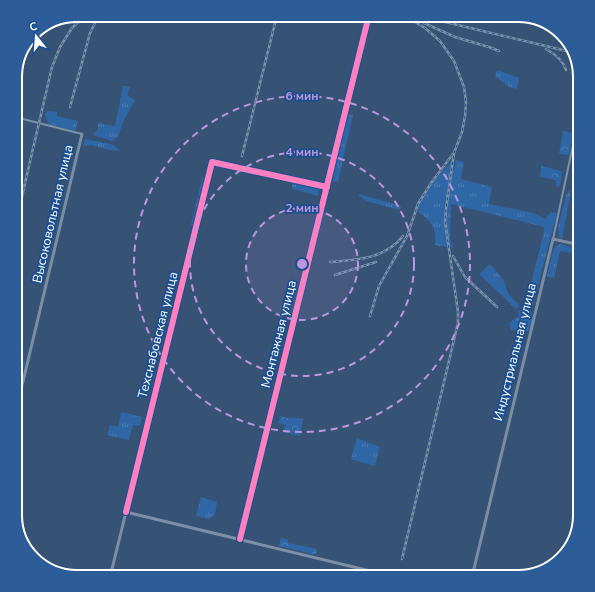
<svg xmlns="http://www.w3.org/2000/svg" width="595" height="592" font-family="'Nunito Sans',sans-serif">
  <defs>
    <pattern id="grass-tufts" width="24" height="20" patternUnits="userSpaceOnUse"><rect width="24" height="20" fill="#2f66a5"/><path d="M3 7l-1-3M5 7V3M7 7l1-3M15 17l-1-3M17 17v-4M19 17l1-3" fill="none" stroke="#4e7db2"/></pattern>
    <pattern id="forest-crowns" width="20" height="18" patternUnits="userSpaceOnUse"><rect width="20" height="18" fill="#2f66a5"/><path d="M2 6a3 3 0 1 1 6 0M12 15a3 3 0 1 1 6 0" fill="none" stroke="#4e7db2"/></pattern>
  </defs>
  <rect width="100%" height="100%" fill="#365274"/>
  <g fill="url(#grass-tufts)">
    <polygon points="497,70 519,78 517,89 509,87 495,76"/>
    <polygon points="123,86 130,87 127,95 135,100 123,122 118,137 112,141 93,135 98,129 98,123 115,126"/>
    <polygon points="48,111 57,112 57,116 78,121 75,131 48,124 45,114"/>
    <polygon points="347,114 353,115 338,182 332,181"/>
    <polygon points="85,139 111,144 115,146 120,151 109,150 92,145 83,146"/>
    <path d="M453 159V172L456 160 464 162 461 179 492 187 489 204 534 213 545 219 551 212 557 213 533 305 530 304 527 300 543 236 544 227 451 204 450 238 453 248 435 245C436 226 432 222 417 211V202L425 191Z"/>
    <polygon points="204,178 206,179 195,226 191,225 202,179"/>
    <polygon points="293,183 319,189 318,196 292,189 292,185"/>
    <polygon points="571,189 562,239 559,236 558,230 559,223 566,195"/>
    <polygon points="359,194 401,206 400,210 366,201 359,196"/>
    <polygon points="560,244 578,249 576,254 560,251 554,278 548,277 547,275 554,248"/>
    <polygon points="490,264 503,279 508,293 511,297 520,306 516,309 479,274"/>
    <polygon points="15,361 25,362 17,395 15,395"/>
    <polygon points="121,412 142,417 140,426 133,425 129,440 107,435 110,425 118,427"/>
    <polygon points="357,438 380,447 375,466 351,459"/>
    <polygon points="201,497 217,502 215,515 208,519 196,516"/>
  </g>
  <g fill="url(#forest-crowns)">
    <polygon points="563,131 573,133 569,155 559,154"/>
    <polygon points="541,166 562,171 560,186 556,187 556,180 540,177"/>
    <path d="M529 307C535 315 533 325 527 332L511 330 509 323 519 316 518 311Z"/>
    <polygon points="280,416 287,418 297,418 303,419 300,436 283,432 285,425 278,423"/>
    <polygon points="281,538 288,540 288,543 317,549 316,555 279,546"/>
  </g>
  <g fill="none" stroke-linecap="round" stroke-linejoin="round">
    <g stroke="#7d92a8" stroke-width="2">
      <polyline points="15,117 82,134"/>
      <polyline points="327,187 368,19"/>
      <polyline points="553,239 576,131"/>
    </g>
    <g stroke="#798da4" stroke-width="3">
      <polyline points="15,415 82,134"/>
      <polyline points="126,512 212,162 327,187 240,539"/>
      <polyline points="472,577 553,239 580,245"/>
    </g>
    <polyline stroke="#7d8ea7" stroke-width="3" points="110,577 126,512 395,577"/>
    <defs>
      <g id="rail">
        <polyline points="416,15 571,52"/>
        <polyline points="132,20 134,15"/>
        <polyline points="424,23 455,37 489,47 499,51"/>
        <path d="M546 49C555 54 563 60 566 70"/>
        <polyline points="70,107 90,33 99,15"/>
        <polyline points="242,156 277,15"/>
        <polyline points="15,231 25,183 52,67 60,47 72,28 86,15"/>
        <polyline points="453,256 465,277 497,307"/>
        <path d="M330 262C357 260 385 259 403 236"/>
        <polyline points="335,275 376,262"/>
        <polyline points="370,316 379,286 407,236 418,204 431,183 453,154"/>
        <polyline points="402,559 458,323 458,312 445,221 446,209 454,153 462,132 465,116 466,102 464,87 454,61 440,41 425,28 403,15"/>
      </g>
    </defs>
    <use href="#rail" stroke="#7e92a7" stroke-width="2.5"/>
    <use href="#rail" stroke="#1b4f8f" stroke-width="1" stroke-dasharray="3" stroke-linecap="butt"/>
    <defs>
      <g id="cycleway">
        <polyline points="126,512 212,162 327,187"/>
        <polyline points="240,539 368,19"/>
      </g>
    </defs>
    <use href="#cycleway" stroke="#1b4f8f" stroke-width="8"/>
    <use href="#cycleway" stroke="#ff80c0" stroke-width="6"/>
  </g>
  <circle cx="302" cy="264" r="56" fill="#bd96df" fill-opacity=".12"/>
  <g fill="none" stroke="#bd96df" stroke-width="2" stroke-dasharray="7 5">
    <circle cx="302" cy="264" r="56"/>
    <circle cx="302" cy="264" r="112"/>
    <circle cx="302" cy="264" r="168"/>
  </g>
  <g text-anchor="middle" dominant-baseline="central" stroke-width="3.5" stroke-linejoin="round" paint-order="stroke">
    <g font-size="13" fill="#fff" stroke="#1b4f8f">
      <text transform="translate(53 214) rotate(-77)">Высоковольтная улица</text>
      <text transform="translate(279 334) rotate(-76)">Монтажная улица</text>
      <text transform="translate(158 335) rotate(-76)">Техснабовская улица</text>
      <text transform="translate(515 352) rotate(-76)">Индустриальная улица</text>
    </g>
  </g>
  <path d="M0 0H595V592H0ZM77 22H518A55 55 0 0 1 573 77V515A55 55 0 0 1 518 570H77A55 55 0 0 1 22 515V77A55 55 0 0 1 77 22Z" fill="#2d5d98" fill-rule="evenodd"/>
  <path fill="none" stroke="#fff" stroke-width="2" d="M77 22H518A55 55 0 0 1 573 77V515A55 55 0 0 1 518 570H77A55 55 0 0 1 22 515V77A55 55 0 0 1 77 22Z"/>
  <circle cx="302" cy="264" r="6" fill="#bd96df" stroke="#1b4f8f" stroke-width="2"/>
  <g font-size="12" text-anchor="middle" font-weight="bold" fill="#bd96df" stroke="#1b4f8f" stroke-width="3.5" stroke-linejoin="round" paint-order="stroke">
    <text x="302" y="100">6 мин</text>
    <text x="302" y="156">4 мин</text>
    <text x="302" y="212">2 мин</text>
  </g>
  <g transform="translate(36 36) rotate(343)" stroke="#1b4f8f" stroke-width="3" paint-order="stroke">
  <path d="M0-3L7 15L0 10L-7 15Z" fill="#ffffff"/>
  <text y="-6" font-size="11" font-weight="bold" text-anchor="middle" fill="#ffffff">С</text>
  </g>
</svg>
